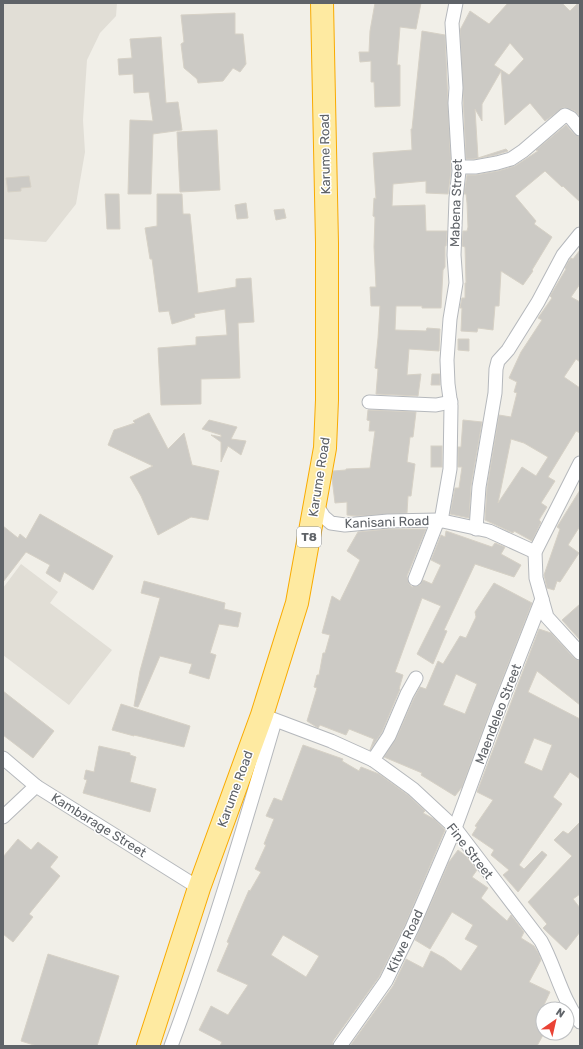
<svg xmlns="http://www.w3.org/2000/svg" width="583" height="1049" font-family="Rubik,sans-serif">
  <rect width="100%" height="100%" fill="#f1efe8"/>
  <g fill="#e1ded6">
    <polygon points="3,3 117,3 116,16 100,33 87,60 83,120 85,152 76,204 46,242 3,239"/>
    <polygon points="21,564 58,592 50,603 112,650 69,705 3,655 3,588"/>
  </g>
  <g fill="#cccac5" stroke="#d6d1c6" fill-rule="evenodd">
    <polygon points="375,3 421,3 416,29 400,27 397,65 400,65 400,106 375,107 374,82 371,82 371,61 360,62 359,52 369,52 370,31"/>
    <path d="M508 3H562L570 11 578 3H580V116L575 111 564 107 545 121 530 103 505 125 501 71 482 104V121L475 109 478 158 506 149 508 151 495 155 474 159H466L460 30 470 11 489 24ZM510 43 524 59 509 75 494 65Z"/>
    <polygon points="235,13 235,34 243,34 246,64 240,72 233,68 223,81 198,83 197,79 184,68 181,44 184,42 181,15"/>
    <polygon points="422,31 445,35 451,171 448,194 426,193 426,181 393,184 392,206 425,205 426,231 447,231 446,246 445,246 445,267 443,270 441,308 422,308 422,306 396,306 395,330 426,331 427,328 440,329 439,351 409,349 407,375 421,374 418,396 376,394 378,369 375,368 378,338 380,306 371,306 370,287 376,287 374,247 375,217 373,216 374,198 376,199 373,153 412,150 411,129 412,129"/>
    <polygon points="161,37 166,103 178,102 182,130 153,134 151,194 128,194 130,120 153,121 149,92 134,93 133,74 119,75 118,59 132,58 130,39"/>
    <polygon points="566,125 574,134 580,137 580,202 563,186 562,187 545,171 515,196 536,221 534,224 552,237 532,270 533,271 523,285 501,271 499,306 495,306 493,330 478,328 477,332 461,331 462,308 460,308 462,298 465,298 465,283 466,283 465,247 462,246 463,231 467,231 468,227 467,203 466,194 464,194 467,175 476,175 498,171 515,166 538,151 536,150"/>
    <polygon points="217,130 220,190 180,192 177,132"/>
    <polygon points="29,176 31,187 21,188 21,191 8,192 6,178"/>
    <polygon points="105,194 119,194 120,229 107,229"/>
    <polygon points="157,194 182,194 183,214 190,214 198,293 236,287 236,279 251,278 254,322 238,323 240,378 201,379 201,404 161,405 158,348 196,345 196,337 227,335 225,309 194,314 195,317 172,324 169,311 159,312 152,259 150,259 145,228 157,226"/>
    <polygon points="246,203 248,218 237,219 235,205"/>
    <polygon points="284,209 286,218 276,220 274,210"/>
    <path d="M580 250V284L571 297 580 302V362L576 359 564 377 580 388V433L576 431 548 477 555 481 541 503 547 507 539 520 541 522 532 541 514 531 513 533 485 520 487 488 499 415 511 417 517 393 514 392 517 382 509 378 521 352 542 320 538 318 552 298 550 296 566 269 565 268 568 262 571 258 573 259ZM511 439 524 443 548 457 536 476 522 467 498 503Z"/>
    <polygon points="458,339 469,339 469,351 458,350"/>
    <polygon points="432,374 440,374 440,385 431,385"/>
    <polygon points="368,410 416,412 413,437 410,437 407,462 415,464 411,496 408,496 407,513 357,516 347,515 347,502 335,503 332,478 333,471 346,470 346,469 370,468 375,431 369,431 370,421 367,420"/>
    <polygon points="149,413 168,449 184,433 192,465 219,471 208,520 191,517 158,535 141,496 130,477 153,466 108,445 114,430 135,423 133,421"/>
    <polygon points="209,420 237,427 231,439 246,441 241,455 228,446 221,462 221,442 211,435 221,437 221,435 202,429"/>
    <polygon points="463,420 482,422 471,486 469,518 450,514 455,488 459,488 462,467 458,467 458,447 461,447"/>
    <rect x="431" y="446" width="11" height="21"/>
    <polygon points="580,490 580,526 568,545 579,553 560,582 557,581 554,590 547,588 544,575 560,529 557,527"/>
    <polygon points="40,514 113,556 93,590 64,572 60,582 46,573 50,565 26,552 3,582 3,526 18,538 20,534 26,539"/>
    <polygon points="388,529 426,529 407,576 409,584 412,587 420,585 423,580 432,584 441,565 431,560 441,535 445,537 446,531 492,547 495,543 505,547 501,554 521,565 514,577 475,564 444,630 447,631 433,664 417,654 441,606 422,598 395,672 403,675 399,689 400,689 382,732 370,750 374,739 349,729 346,735 320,725 318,728 307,721 317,688 314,687 317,675 319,675 323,653 325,653 330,635 322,633 332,596 340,601 360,560 347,551 358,532"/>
    <polygon points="144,581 225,603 224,609 241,613 238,627 219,624 210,653 216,655 209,679 189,673 192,664 160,656 138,707 134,706 140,671 160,598 141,593"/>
    <path d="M494 583 532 603 491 708 462 787 455 796 421 775 422 773 384 757 396 739 414 698 420 687 426 689 438 661 443 664 460 636 466 638 476 617 475 612ZM456 674 477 684 465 714 443 705Z"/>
    <polygon points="580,604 580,640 562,620"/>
    <path d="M539 629 551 633 574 658 580 661V705L537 671 528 692 580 719V779L570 772 553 797 562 804 519 865 524 869 542 851 547 855 518 892 503 875 509 870 491 855 494 850 472 835 477 827 475 826 493 800 477 792ZM534 738 552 745 542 771 524 763Z"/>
    <polygon points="3,691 54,731 33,758 3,735"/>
    <polygon points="121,704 190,726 184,747 134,735 134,736 112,730"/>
    <path d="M303 745 343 759 342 761 359 771 361 767 379 774 408 795 425 811 423 813 434 819 445 830 405 925 379 977 333 1041 332 1046H220L222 1042 199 1030 211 1006 228 1015 248 985 217 971 229 943 227 942 239 913 249 890 250 891 261 872 255 869 266 845 264 844 274 819 266 816 274 798 282 801ZM283 935 319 956 306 977 271 955Z"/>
    <polygon points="99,746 130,753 130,755 136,757 130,782 156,789 150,812 83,793 87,780 84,779 86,770 94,772"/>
    <polygon points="580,822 580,894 573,899 580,908 580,932 566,950 543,928 547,924 528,902 572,856 554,840 563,831 568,834"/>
    <polygon points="18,839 31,850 38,842 58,857 50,867 60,876 29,914 33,917 13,942 3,934 3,857"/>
    <polygon points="458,850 466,856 477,870 472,877 488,888 481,898 507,921 511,915 524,932 521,938 534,946 539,954 541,960 529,982 550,992 536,1022 543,1026 543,1035 537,1046 350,1046 393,986 406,959 423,968 431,951 444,958 461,971 478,946 465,939 473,925 452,912 430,949 415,940 449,862"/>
    <polygon points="48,954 119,976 97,1046 37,1046 21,1041"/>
  </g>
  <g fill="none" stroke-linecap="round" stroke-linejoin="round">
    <defs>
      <g id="minor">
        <polyline points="459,167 475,167 497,163 511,159 523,151 565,115 571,118 580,129"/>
        <polyline points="369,402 436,405 451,402"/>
        <polyline points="580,463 535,552 536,578 547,617 580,653"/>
        <polyline points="315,503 324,517 331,523 345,525 388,521 438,520 489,531 535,552"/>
        <polyline points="441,521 450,469 451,406 448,384 447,360 450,319 456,283 454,255 456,198 459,171 455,103 456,88 452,23 456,3"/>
        <polyline points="476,529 479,487 495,393 496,369 498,361 508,350 538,302 563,255 580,234"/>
        <polyline points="415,579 438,520"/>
        <path d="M262 715 331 741 373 760 413 789 455 828 541 941C555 966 562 1000 580 1022"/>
        <polyline points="3,758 36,786 199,888"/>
        <polyline points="373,760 389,736 407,694 416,678"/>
        <polyline points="3,817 36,786"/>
        <path d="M171 1046C211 939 243 830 275 721"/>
        <polyline points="340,1046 386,981 412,928 455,828 498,711 542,599"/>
      </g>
      <polyline id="trunk" points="148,1046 199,888 262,715 297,603 325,448 327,400 327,243 322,3"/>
    </defs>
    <use href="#minor" stroke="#b5b8bc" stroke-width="15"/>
    <use href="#trunk" stroke="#f9ab00" stroke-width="24"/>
    <use href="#minor" stroke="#fff" stroke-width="13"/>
    <use href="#trunk" stroke="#feeaa1" stroke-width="22"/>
  </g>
  <g text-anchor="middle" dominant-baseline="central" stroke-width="3" stroke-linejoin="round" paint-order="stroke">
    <rect fill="#fff" stroke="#8f9295" stroke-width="1" x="297" y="527" width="24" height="20" rx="3"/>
    <g font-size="12" font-weight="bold" fill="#5f6368">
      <text x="309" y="537">T8</text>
    </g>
    <g font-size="13" fill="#5f6368" stroke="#fff">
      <text transform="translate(325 154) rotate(-91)">Karume Road</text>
      <text transform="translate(456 203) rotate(-88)">Mabena Street</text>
      <text transform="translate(319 477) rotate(-81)">Karume Road</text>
      <text transform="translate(387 522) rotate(-2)">Kanisani Road</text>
      <text transform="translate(498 714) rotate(-69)">Maendeleo Street</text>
      <text transform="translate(235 789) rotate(-70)">Karume Road</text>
      <text transform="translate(99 825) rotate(32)">Kambarage Street</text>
      <text transform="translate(470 851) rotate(52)">Fine Street</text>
      <text transform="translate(405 941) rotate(-65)">Kitwe Road</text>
    </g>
  </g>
  <rect width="583" height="1049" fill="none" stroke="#5f6368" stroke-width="8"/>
  <g transform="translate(555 1021) rotate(34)"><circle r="19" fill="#ffffff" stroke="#bfc1c3"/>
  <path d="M0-3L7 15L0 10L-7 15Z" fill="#ea4335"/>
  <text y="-6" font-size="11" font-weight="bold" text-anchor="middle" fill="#5f6368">N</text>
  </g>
</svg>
